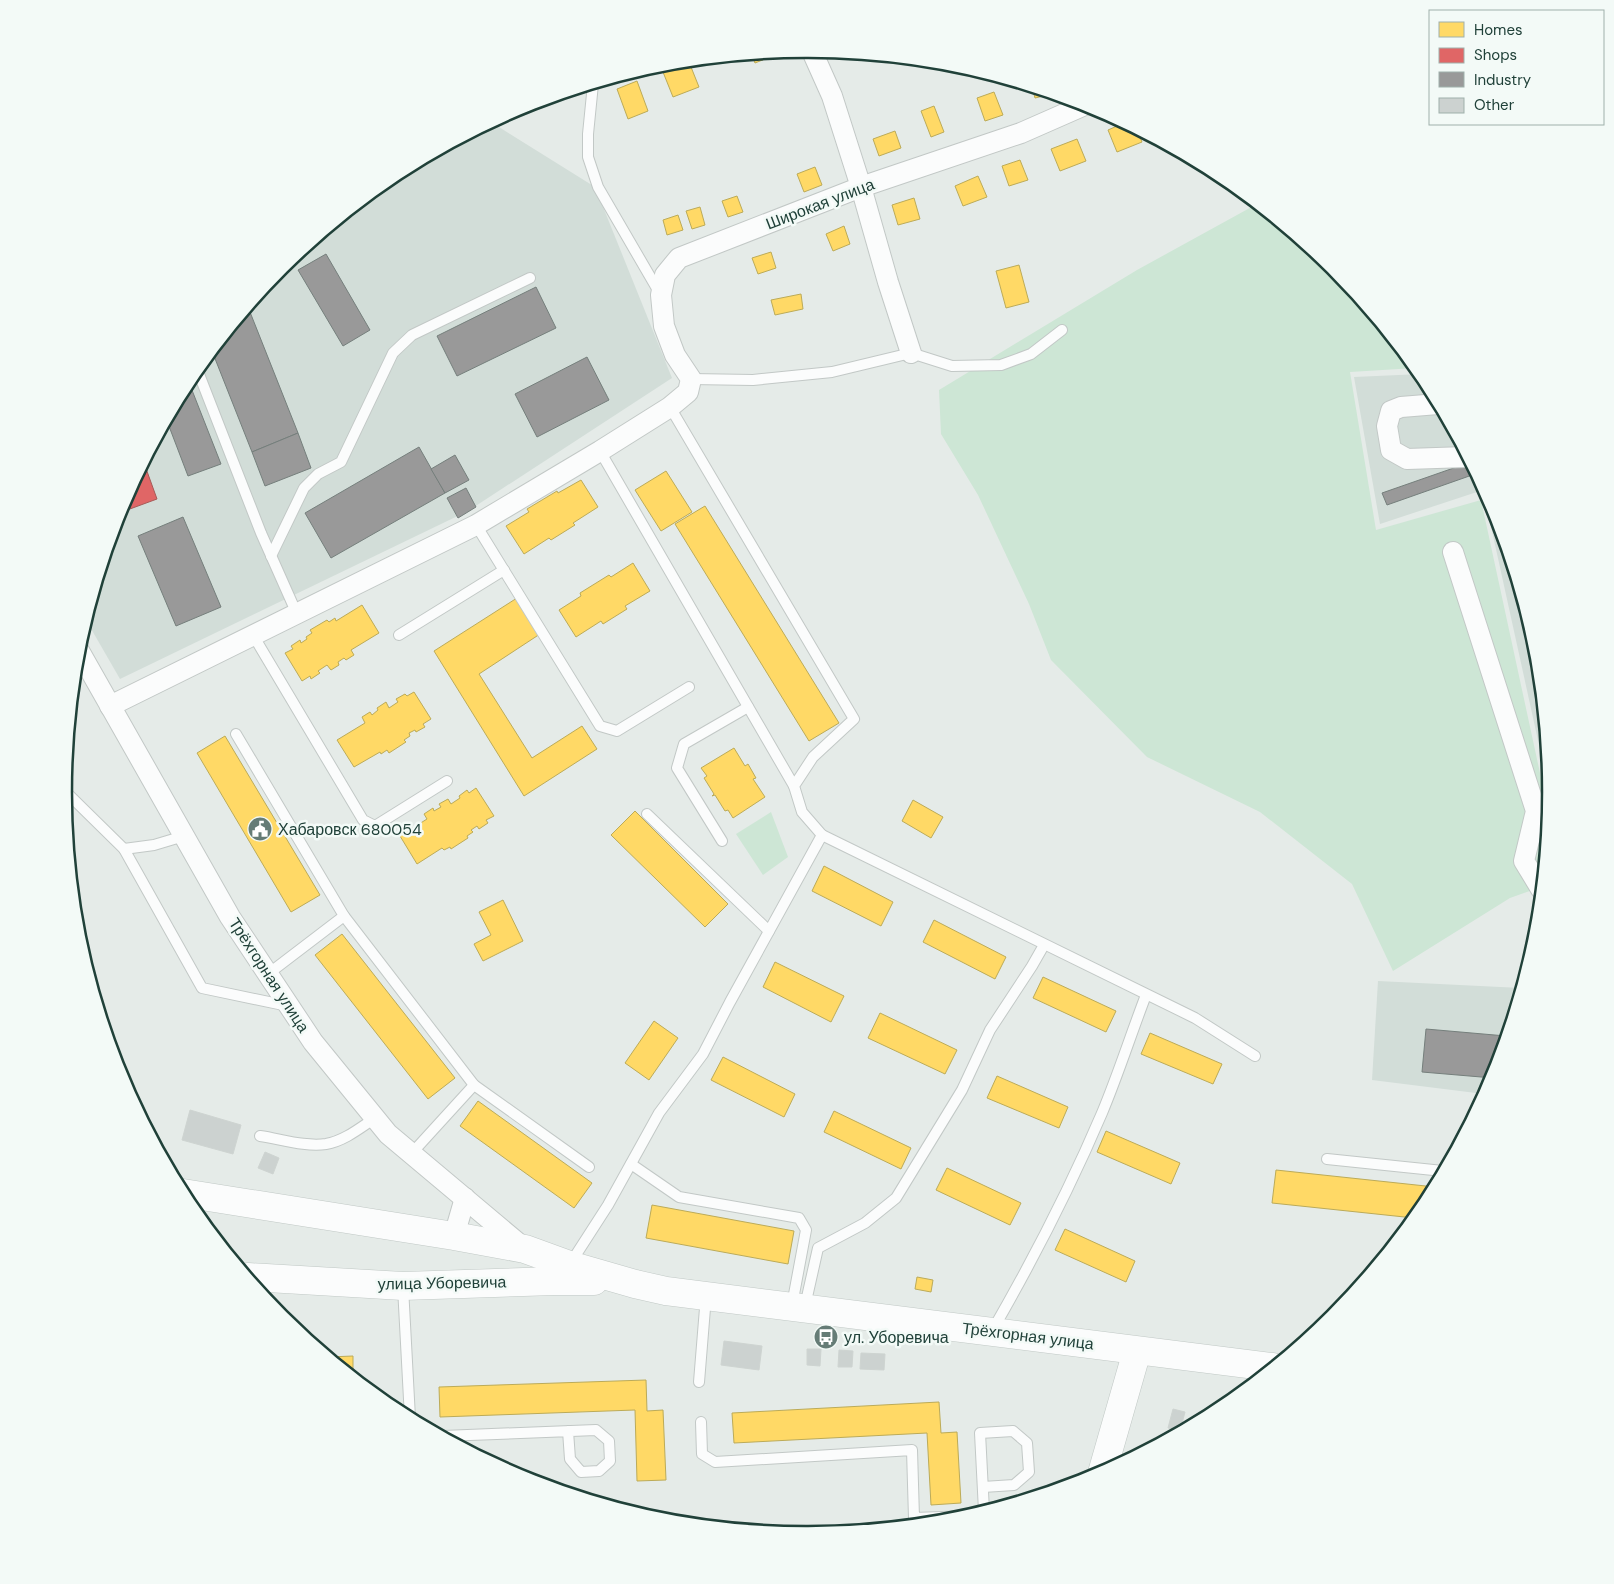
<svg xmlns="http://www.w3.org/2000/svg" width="1614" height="1584" font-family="'DM Sans',sans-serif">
  <rect width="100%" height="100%" fill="#e5ebe8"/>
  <g fill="#d2ddd8">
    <polygon points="491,122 595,187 672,378 468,511 120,679 86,620 120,507 189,379 282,266 394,174"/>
    <polygon points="1421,374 1425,379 1494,508 1536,647 1550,795 1483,490 1380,524 1354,377"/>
    <polygon points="1378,981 1521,988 1494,1077 1484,1094 1372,1080"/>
  </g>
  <g fill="#cde6d5">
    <polygon points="1257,204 1333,267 1415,368 1350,372 1376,530 1481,500 1548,810 1541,887 1510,898 1393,971 1352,884 1260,812 1147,757 1051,660 1029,604 978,495 941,434 939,390 1137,270"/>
    <polygon points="771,812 788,857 763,875 736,834"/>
  </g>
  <g fill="#ffd966" stroke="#bcab58">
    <polygon points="768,53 770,57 755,63 751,54"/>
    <polygon points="689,62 699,87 673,97 663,72"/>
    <polygon points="637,81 648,111 628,119 617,89"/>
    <polygon points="1032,87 1052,93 1052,94 1035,98"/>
    <polygon points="994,92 1003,115 985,121 977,98"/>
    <polygon points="934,106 944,132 931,137 921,111"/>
    <polygon points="1124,123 1137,130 1142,142 1117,152 1108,130"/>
    <polygon points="895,131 901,148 879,156 873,139"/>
    <polygon points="1077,139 1086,161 1060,171 1051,149"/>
    <polygon points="1020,160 1028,180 1009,186 1002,166"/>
    <polygon points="815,167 822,185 804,192 797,174"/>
    <polygon points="978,176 987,197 963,206 955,186"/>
    <polygon points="737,196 743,212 728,217 722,201"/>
    <polygon points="914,198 920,219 898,225 892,205"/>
    <polygon points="700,207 705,225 692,229 686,211"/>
    <polygon points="678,215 683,230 667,235 663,220"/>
    <polygon points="844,226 850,244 833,251 826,234"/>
    <polygon points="771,252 776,268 758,274 752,258"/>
    <polygon points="1019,265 1029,302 1006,308 996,271"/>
    <polygon points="801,294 803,309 775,315 771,300"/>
    <polygon points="666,471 692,512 661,531 635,490"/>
    <polygon points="581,480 598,507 573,523 575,525 551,540 549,538 524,554 506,526 529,512 527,509 557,491 558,493"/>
    <polygon points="705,506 839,723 809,741 675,524"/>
    <polygon points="633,563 650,591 625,606 627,609 603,624 601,621 576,637 559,610 581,596 580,593 609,575 611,577"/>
    <polygon points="517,598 540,634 479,674 532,758 582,726 597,749 524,796 434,651"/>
    <polygon points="362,605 379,633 351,650 354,655 346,660 344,658 338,662 339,665 331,670 327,665 318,671 320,673 311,679 310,676 302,681 285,653 293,649 291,646 300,640 301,643 307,639 306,637 312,633 310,630 327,620 329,622 335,618 336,621"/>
    <polygon points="414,692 431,719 423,724 425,727 416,732 415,730 409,733 410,736 404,740 406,742 389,753 387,750 381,754 380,752 354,767 337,740 365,723 362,717 370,712 372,715 378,710 377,708 386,702 389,708 398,702 396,699 405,694 407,696"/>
    <polygon points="225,736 320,895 291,912 197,753"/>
    <polygon points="734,748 745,766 748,764 756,778 753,779 765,797 733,818 728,810 725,811 715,795 712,796 714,794 704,778 707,776 701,768"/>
    <polygon points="476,788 494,816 486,820 488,823 479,829 477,826 471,830 473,832 467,836 468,838 451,849 450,847 444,850 442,848 417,864 400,836 427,819 424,814 433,808 434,811 441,807 439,804 448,799 451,804 460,798 459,796 467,790 469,793"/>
    <polygon points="913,800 943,817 931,838 902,821"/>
    <polygon points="635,811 728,904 705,927 611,835"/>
    <polygon points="824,866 893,902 881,926 812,891"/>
    <polygon points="503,900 523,941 483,961 474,944 491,935 479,912"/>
    <polygon points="934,920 1006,957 995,979 923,942"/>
    <polygon points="342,934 455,1078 428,1099 315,955"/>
    <polygon points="775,962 844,996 831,1022 763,987"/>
    <polygon points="1043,977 1116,1011 1106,1032 1033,998"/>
    <polygon points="880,1013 957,1050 945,1074 868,1038"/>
    <polygon points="654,1021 678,1038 649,1080 625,1063"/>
    <polygon points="1150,1033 1222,1064 1213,1084 1141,1054"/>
    <polygon points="723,1057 795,1094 784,1117 711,1080"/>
    <polygon points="997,1076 1068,1107 1059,1128 987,1098"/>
    <polygon points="478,1101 592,1183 574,1208 460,1126"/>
    <polygon points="834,1111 911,1148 901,1169 824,1132"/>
    <polygon points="1106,1131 1180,1163 1171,1184 1097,1152"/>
    <polygon points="947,1168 1021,1203 1010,1225 936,1190"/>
    <polygon points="1276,1170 1435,1187 1425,1205 1414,1218 1272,1203"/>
    <polygon points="652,1205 794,1231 788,1264 646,1238"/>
    <polygon points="1065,1229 1135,1261 1126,1282 1055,1250"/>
    <polygon points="917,1277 933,1280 931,1292 915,1289"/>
    <polygon points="353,1356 353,1377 329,1357"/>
    <polygon points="646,1380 647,1411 663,1410 666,1480 637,1481 635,1410 440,1417 439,1387"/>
    <polygon points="939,1402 941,1433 957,1432 961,1503 931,1505 927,1433 734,1443 732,1413"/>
  </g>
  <polygon fill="#e06666" stroke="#a65b58" points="144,463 157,499 119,513 120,507"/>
  <g fill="#999" stroke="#757f7c">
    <polygon points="326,254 370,330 343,346 298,270"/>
    <polygon points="536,287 556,328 457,376 437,336"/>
    <polygon points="248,307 298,433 252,452 212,351"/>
    <polygon points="587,357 609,400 537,437 515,394"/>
    <polygon points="188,380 221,464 188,476 167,421"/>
    <polygon points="298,433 311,468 265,486 252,452"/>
    <polygon points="419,447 445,493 331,558 305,513"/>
    <polygon points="455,455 469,480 445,493 431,469"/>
    <polygon points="1468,463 1472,473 1475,473 1494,508 1533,639 1475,474 1387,505 1382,493"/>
    <polygon points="466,488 476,507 458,518 447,498"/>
    <polygon points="183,517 221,607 176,626 138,536"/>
    <polygon points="1426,1029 1506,1036 1493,1078 1422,1072"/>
  </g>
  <g fill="#ccd2d0" stroke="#ced4d1">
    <polygon points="190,1110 241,1125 233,1154 182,1140"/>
    <polygon points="265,1152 279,1158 273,1174 258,1168"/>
    <polygon points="724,1341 762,1346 759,1370 721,1365"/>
    <polygon points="807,1349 821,1349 820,1366 807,1365"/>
    <polygon points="839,1350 853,1351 852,1367 838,1367"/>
    <polygon points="861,1353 885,1354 884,1370 860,1369"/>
    <polygon points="1173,1409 1185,1412 1180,1431 1168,1428"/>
  </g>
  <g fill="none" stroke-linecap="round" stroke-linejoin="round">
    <defs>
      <g id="lane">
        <polyline points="593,84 588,134 588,157 598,187 659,292"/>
        <polyline points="197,369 261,533 297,614"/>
        <polyline points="691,379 753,380 832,372 911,353 952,366 1001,365 1031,354 1062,330"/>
        <polyline points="670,407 854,719 813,757 794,786 802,812 822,835 1195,1018 1255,1056"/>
        <polyline points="600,451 794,786"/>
        <polyline points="476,525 600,726 617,731 689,687"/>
        <polyline points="271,556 304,488 318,474 341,462 393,353 412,335 530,278"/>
        <polyline points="253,635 363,820 375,826 447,781"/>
        <polyline points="399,635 504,570"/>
        <polyline points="236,734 344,916 268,974"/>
        <polyline points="64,790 124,849 202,988 288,1006"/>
        <polyline points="647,814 769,931"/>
        <polyline points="722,841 677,768 684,744 748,707"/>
        <polyline points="124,849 154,845 184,836"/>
        <polyline points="344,916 474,1085 589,1167"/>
        <path d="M260 1136C281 1139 305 1147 326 1144 344 1141 360 1128 375 1118"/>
        <polyline points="412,1153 474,1085"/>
        <polyline points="1327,1159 1443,1171"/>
        <polyline points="631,1164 679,1197 799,1218 806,1230 792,1305"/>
        <polyline points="570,1264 608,1205 659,1113 703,1054 730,1002 822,835"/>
        <polyline points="403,1287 410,1418"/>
        <polyline points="805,1306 818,1248 865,1223 896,1198 962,1090 990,1030 1032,966 1044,945"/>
        <path d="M992 1331C1033 1260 1070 1188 1102 1113 1118 1075 1131 1034 1146 995"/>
        <polyline points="699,1382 706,1296"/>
        <polyline points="701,1422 702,1454 715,1462 912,1450 914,1518 969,1516"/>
        <polyline points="443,1436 596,1430 609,1441 610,1461 599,1471 581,1472 570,1459 568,1431"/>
        <polyline points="983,1487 1014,1485 1029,1472 1027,1443 1013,1431 980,1433 984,1511"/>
      </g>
      <g id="street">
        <polyline points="811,49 832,96 861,187 888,282 911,353"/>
        <polyline points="1438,404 1401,407 1391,411 1387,426 1391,450 1407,459 1466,457"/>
        <polyline points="1453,552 1536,811 1524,861 1541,889"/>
        <polyline points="78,649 230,917 313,1042 388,1134 525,1249"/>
        <polyline points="110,706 476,525 600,451 670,407 688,392 691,379 675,355 664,326 661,295 665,275 679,258 861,187 1021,133 1087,104"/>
        <polyline points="454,1236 465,1198"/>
      </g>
      <g id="secondary">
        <polyline points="183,1193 454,1236 525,1249 569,1265 635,1284 666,1291 1272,1367"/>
        <polyline points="248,1277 403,1286 555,1281 594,1281"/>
        <polyline points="1102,1473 1137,1351"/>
      </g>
    </defs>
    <use href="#lane" stroke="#c2c8c6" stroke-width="12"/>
    <use href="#street" stroke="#c2c8c6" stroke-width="22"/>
    <use href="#secondary" stroke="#c0c8c5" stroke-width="29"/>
    <use href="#lane" stroke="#fbfcfc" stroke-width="10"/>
    <use href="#street" stroke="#fbfcfc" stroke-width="20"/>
    <use href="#secondary" stroke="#fbfcfc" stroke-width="28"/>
  </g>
  <defs>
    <symbol id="civic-disc" viewBox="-11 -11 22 22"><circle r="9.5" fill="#657c76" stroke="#f3faf7"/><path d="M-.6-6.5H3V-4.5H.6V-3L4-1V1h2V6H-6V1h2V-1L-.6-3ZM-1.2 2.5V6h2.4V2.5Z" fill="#fff"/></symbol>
    <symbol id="bus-disc" viewBox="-11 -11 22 22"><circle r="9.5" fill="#657c76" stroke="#f3faf7"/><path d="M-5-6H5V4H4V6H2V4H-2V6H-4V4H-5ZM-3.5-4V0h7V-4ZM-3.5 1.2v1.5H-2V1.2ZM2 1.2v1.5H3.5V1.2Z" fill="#fff"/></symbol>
  </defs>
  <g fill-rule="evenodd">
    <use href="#civic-disc" x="246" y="815" width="28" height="28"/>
    <use href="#bus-disc" x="812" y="1323" width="28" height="28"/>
  </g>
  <g text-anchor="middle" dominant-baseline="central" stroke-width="5" stroke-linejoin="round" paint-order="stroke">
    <g font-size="16" fill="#204139" stroke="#f3faf7">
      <text transform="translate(820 204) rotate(-21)">Широкая улица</text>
      <text transform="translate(269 975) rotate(57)">Трёхгорная улица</text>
      <text transform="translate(442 1283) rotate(-1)">улица Уборевича</text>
      <text transform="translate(1028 1336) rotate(7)">Трёхгорная улица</text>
    </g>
    <g font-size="16" fill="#204139" stroke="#f3faf7" text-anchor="start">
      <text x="278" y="829">Хабаровск 680054</text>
      <text x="844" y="1337">ул. Уборевича</text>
    </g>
  </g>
  <path d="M0 0H1614V1584H0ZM806 58H808A734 734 0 0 1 1542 792V792A734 734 0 0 1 808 1526H806A734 734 0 0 1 72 792V792A734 734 0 0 1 806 58Z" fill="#f3faf7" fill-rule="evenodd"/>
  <path fill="none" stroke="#204139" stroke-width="2.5" d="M806 58H808A734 734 0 0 1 1542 792V792A734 734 0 0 1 808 1526H806A734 734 0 0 1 72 792V792A734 734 0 0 1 806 58Z"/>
  <rect x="1429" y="10" width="175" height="115" fill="#f3faf7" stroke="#9fb0ab"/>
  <rect x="1439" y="22" width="25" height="15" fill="#ffd966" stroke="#9fb0ab"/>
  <text x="1474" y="35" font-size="15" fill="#204139">Homes</text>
  <rect x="1439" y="48" width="25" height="15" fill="#e06666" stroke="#9fb0ab"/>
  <text x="1474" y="60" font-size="15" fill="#204139">Shops</text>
  <rect x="1439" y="72" width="25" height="15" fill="#999999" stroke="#9fb0ab"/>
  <text x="1474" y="85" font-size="15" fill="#204139">Industry</text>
  <rect x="1439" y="98" width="25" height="15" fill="#ccd2d0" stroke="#9fb0ab"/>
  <text x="1474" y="110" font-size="15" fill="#204139">Other</text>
</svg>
